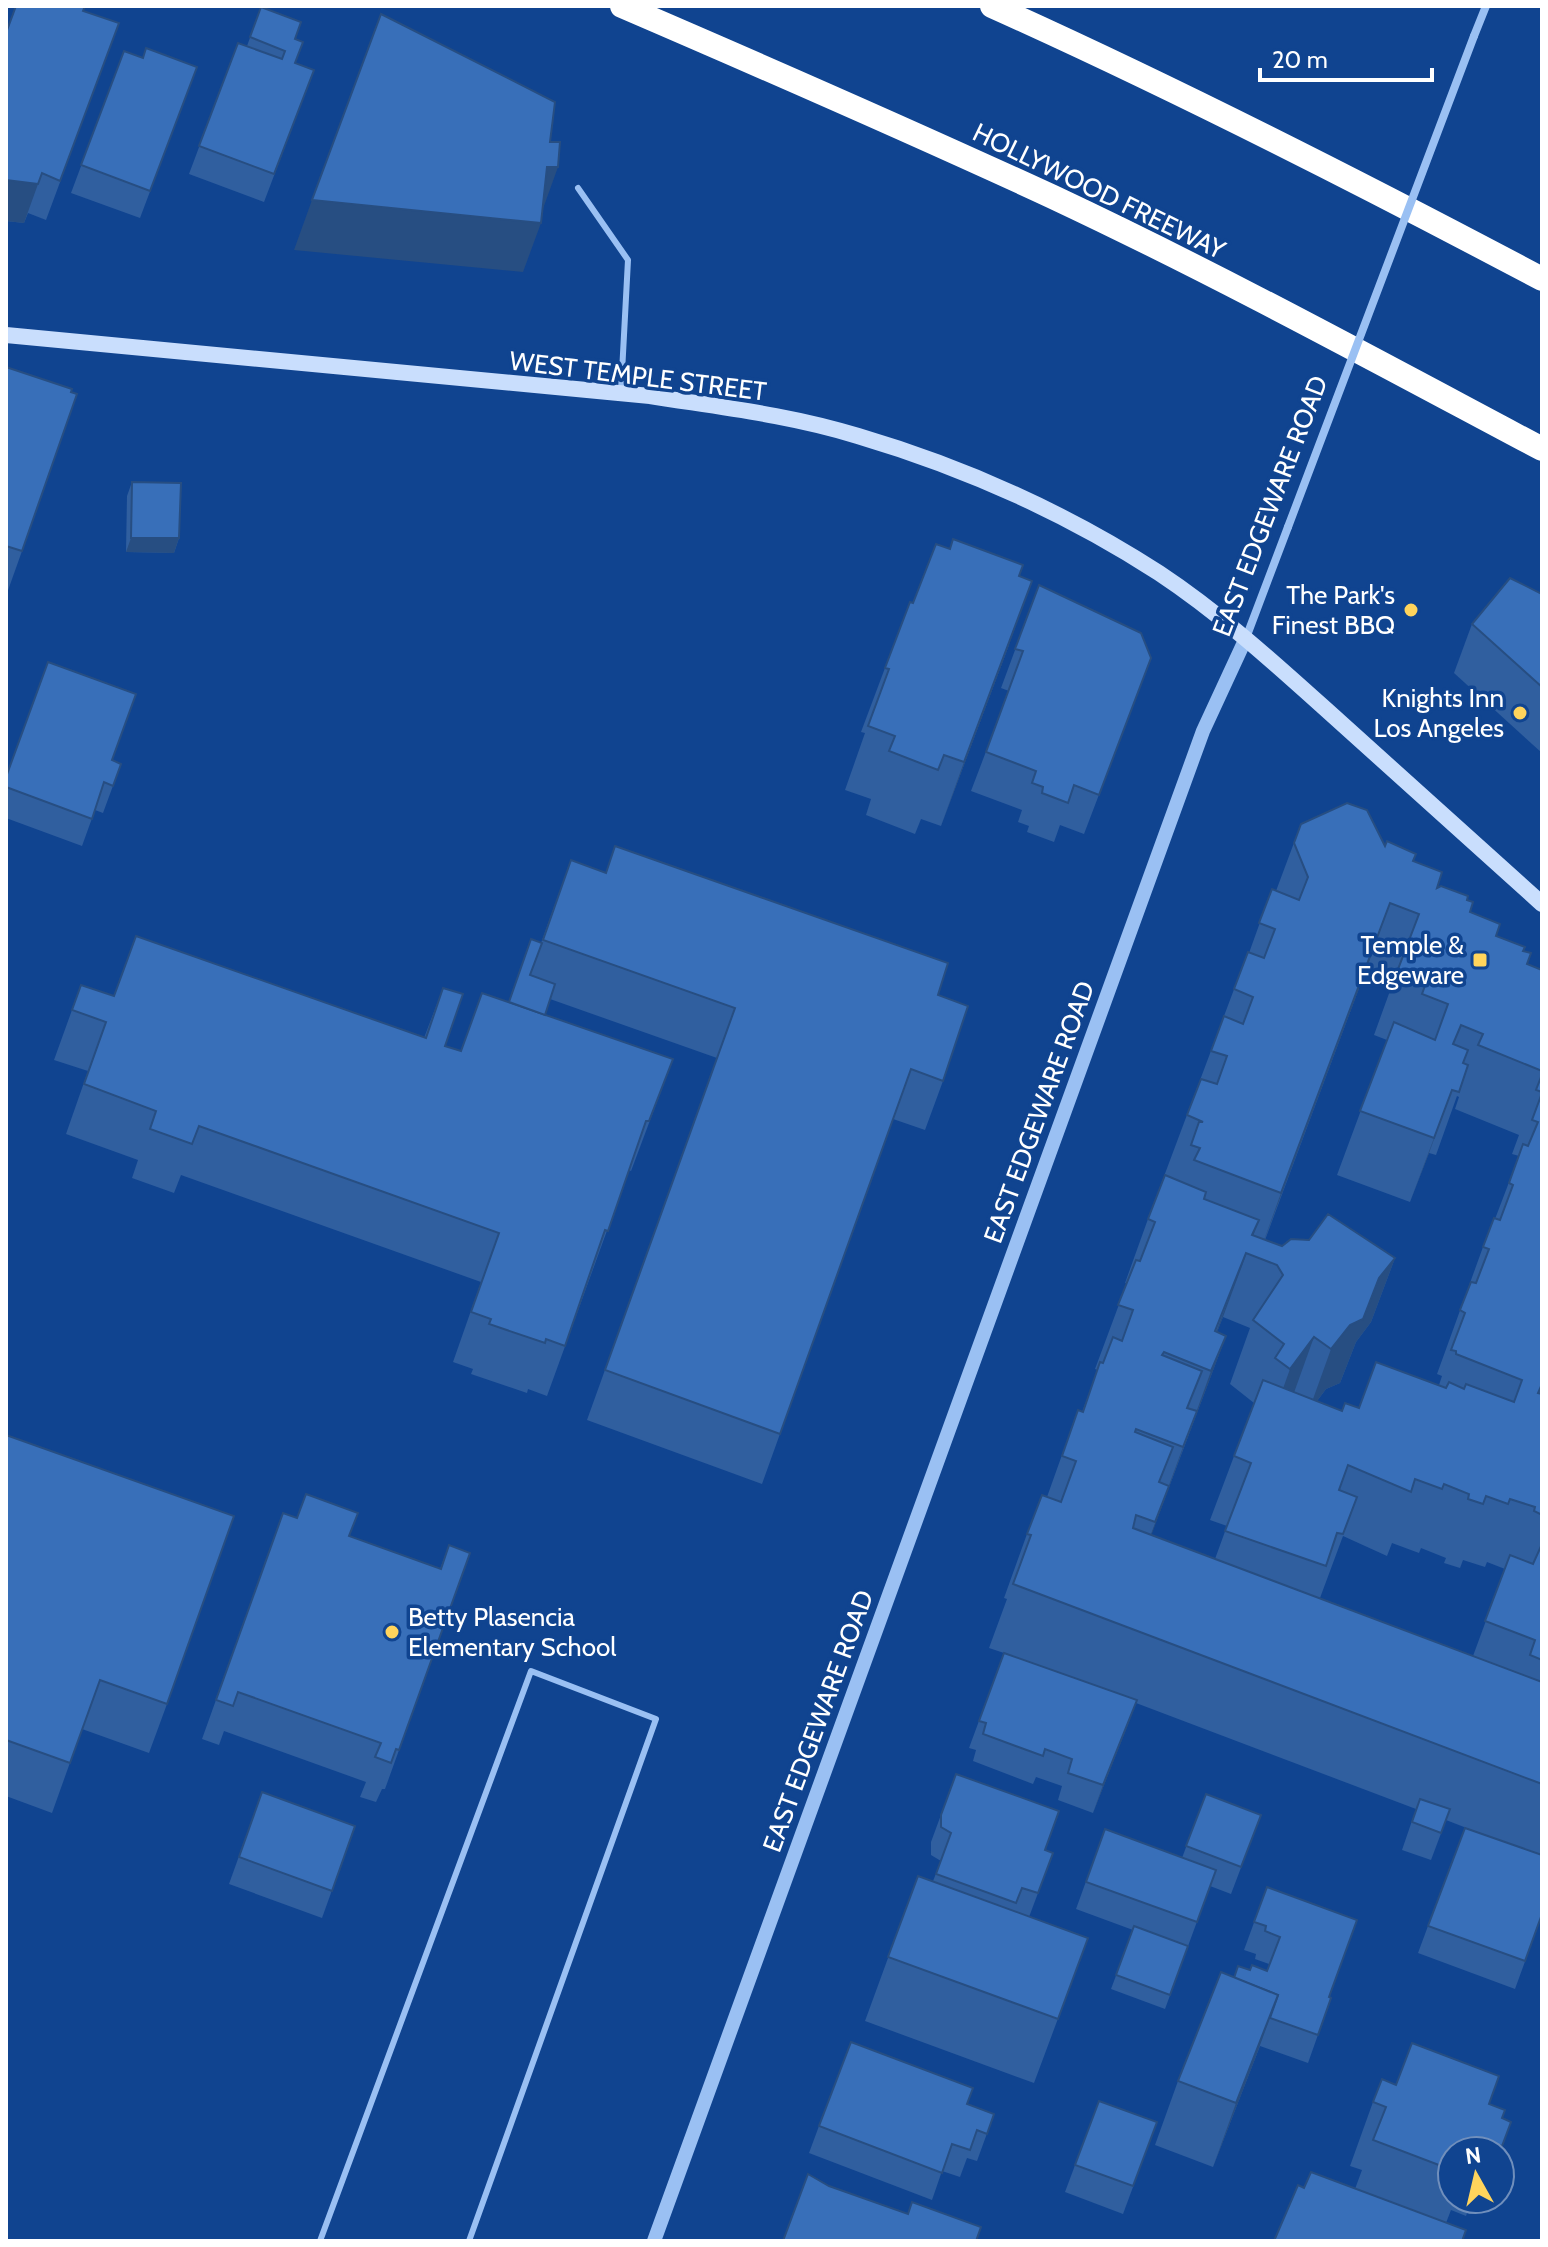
<svg xmlns="http://www.w3.org/2000/svg" width="1548" height="2247" font-family="Cabin,sans-serif">
  <rect width="100%" height="100%" fill="#104490"/>
  <g fill="none" stroke-linecap="round" stroke-linejoin="round">
    <g stroke="#9ac0f3" stroke-width="6">
      <polyline points="578,188 628,260 621,391"/>
      <polyline points="320,2241 531,1671 656,1719 469,2241"/>
    </g>
    <g stroke="#9ac0f3" stroke-width="8">
      <polyline points="1474,36 1486,6"/>
      <polyline points="1246,638 1288,527"/>
    </g>
    <polyline stroke="#9ac0f3" stroke-width="14" points="654,2241 1203,731 1246,638"/>
    <path stroke="#c9defd" stroke-width="16" d="M6 335 650 396C719 407 791 415 858 436 963 467 1066 513 1159 573 1224 616 1282 670 1340 722 1408 783 1475 844 1542 904"/>
    <g stroke="#fff" stroke-width="24">
      <path d="M622 6C766 68 910 131 1053 197 1219 275 1380 363 1542 449"/>
      <path d="M992 6C1179 90 1361 183 1542 279"/>
    </g>
    <polyline stroke="#9ac0f3" stroke-width="8" points="1288,527 1474,36"/>
  </g>
  <g fill="#305f9f" fill-rule="evenodd">
    <polygon points="261,7 295,39 295,63 314,70 264,202 189,174 238,43 247,46"/>
    <polygon points="83,11 119,23 46,220 28,213 24,223 6,221 6,33"/>
    <polygon points="124,51 142,58 197,67 140,218 71,193"/>
    <polygon points="6,367 22,551 6,596"/>
    <polygon points="132,482 179,538 174,553 126,552 127,496"/>
    <polygon points="1019,576 1009,645 941,826 921,819 915,834 866,815 871,799 845,790 865,733 861,732 885,668 913,603"/>
    <polygon points="1039,585 1151,658 1084,834 1060,825 1054,842 1027,832 1029,826 1018,822 1022,810 971,791 1009,691 1001,688"/>
    <polygon points="1542,594 1542,753 1454,673 1472,624"/>
    <polygon points="112,760 121,764 103,813 95,810 82,846 6,818 6,777"/>
    <path d="M1301 824 1385 846 1413 861 1437 888 1467 900 1470 912 1496 936 1524 951 1527 964 1542 970V1915L1515 1989 1418 1953 1428 1926 1482 1834 1446 1820 1431 1860 1402 1850 1416 1809 1136 1703 1093 1813 1058 1800 1062 1786 1036 1777 1033 1784 973 1761 976 1750 969 1748 1004 1653 989 1648 1007 1599 1004 1598 1027 1534 1047 1497 1078 1410 1082 1412 1098 1370 1095 1369 1127 1283H1125L1148 1219 1248 952 1249 953 1272 889 1276 891ZM1367 967 1395 977 1374 1035 1387 1040 1337 1175 1410 1202 1429 1153 1436 1155 1457 1096 1459 1097 1455 1109 1519 1135 1512 1154 1519 1156 1495 1219 1483 1247 1437 1374 1442 1376 1439 1385 1359 1408 1342 1411 1317 1401 1326 1389 1340 1383 1356 1342 1371 1322 1395 1258 1282 1246 1265 1240ZM1223 1317 1250 1328 1230 1384 1254 1403 1210 1520 1227 1526 1215 1559 1151 1535 1226 1336 1217 1332ZM1343 1536 1387 1556 1392 1543 1419 1553 1421 1548 1446 1558 1444 1563 1460 1568 1463 1560 1485 1567 1487 1562 1505 1569 1473 1656 1320 1598Z"/>
    <polygon points="571,860 938,995 943,1081 925,1130 893,1119 762,1484 587,1420 717,1058 550,999 545,1015 673,1059 631,1171 629,1170 547,1396 528,1389 527,1393 471,1374 473,1369 453,1362 481,1282 181,1175 174,1193 132,1178 138,1160 66,1134 88,1071 54,1060 81,985 114,996 424,1038 443,988 445,1046 461,1051 482,993 509,1002 541,943"/>
    <polygon points="6,1435 167,1704 149,1753 82,1729 52,1813 6,1796"/>
    <polygon points="283,1513 440,1569 449,1545 470,1553 385,1789 382,1789 376,1802 360,1797 366,1782 224,1731 219,1745 202,1739"/>
    <polygon points="956,1774 1045,1850 1053,1853 1029,1917 1088,1938 1034,2083 865,2021 918,1876 933,1881 941,1861 931,1855 931,1842"/>
    <polygon points="262,1792 355,1826 322,1918 229,1884"/>
    <polygon points="1206,1794 1261,1815 1231,1894 1210,1886 1165,2009 1111,1989 1133,1930 1076,1909 1105,1829 1182,1858"/>
    <polygon points="1267,1887 1329,1997 1331,1998 1308,2063 1260,2046 1213,2167 1155,2145 1178,2081 1234,1978 1250,1970 1267,1971 1269,1964 1255,1959 1256,1954 1244,1950"/>
    <polygon points="1396,2085 1489,2104 1502,2118 1511,2122 1500,2152 1500,2151 1452,2151 1452,2199 1483,2199 1478,2210 1469,2207 1466,2216 1451,2210 1446,2223 1304,2188 1355,2189 1362,2170 1350,2166 1373,2102"/>
    <polygon points="1099,2101 1157,2122 1123,2214 1065,2192"/>
    <polygon points="967,2104 994,2114 977,2161 967,2158 960,2177 942,2171 932,2200 809,2153 819,2126"/>
  </g>
  <g fill="#274e82">
    <polygon points="547,167 558,167 540,217"/>
    <polygon points="42,173 24,223 6,221 6,180"/>
    <polygon points="312,200 541,223 523,272 294,250"/>
    <polygon points="131,538 179,538 174,553 126,552"/>
    <polygon points="1032,581 1009,645 941,826 964,762"/>
    <polygon points="1390,903 1367,967 1258,1257 1281,1193"/>
    <polygon points="1452,1090 1429,1153 1410,1202"/>
    <polygon points="1259,1220 1223,1317 1203,1368 1252,1235"/>
    <polygon points="1395,1258 1371,1322 1356,1342 1340,1383 1326,1389 1308,1413 1331,1349 1379,1278"/>
    <polygon points="1226,1336 1202,1400 1188,1435 1211,1371"/>
    <polygon points="1314,1337 1291,1401 1267,1433 1290,1369"/>
    <polygon points="1197,1411 1146,1550 1132,1586 1183,1447"/>
    <polygon points="1137,1700 1127,1727 1093,1813 1103,1785"/>
    <polygon points="1278,1995 1255,2059 1213,2167 1236,2103"/>
  </g>
  <g fill="#386fb9" stroke="#274e82" stroke-width="2">
    <polygon points="16,6 85,6 83,11 119,23 60,181 42,173 38,184 6,180 6,33"/>
    <polygon points="261,7 301,22 295,39 303,42 295,63 314,70 274,174 199,146 238,43 282,59 285,51 250,37"/>
    <polygon points="381,14 555,102 550,142 560,142 558,167 547,167 541,223 312,200"/>
    <polygon points="146,48 197,67 150,191 81,165 124,51 143,58"/>
    <polygon points="6,367 72,389 71,392 77,394 22,551 6,546"/>
    <polygon points="132,482 181,483 179,538 131,538"/>
    <polygon points="953,539 1023,565 1019,576 1032,581 964,762 944,755 938,770 889,751 895,736 868,726 889,669 885,668 910,602 913,603 936,544 950,549"/>
    <polygon points="1510,578 1542,594 1542,687 1472,624"/>
    <polygon points="1039,585 1141,633 1151,658 1099,795 1074,785 1068,803 1042,793 1043,787 1032,783 1036,771 986,752 1023,651 1015,649"/>
    <polygon points="48,662 136,694 112,760 121,764 113,786 104,782 92,819 6,787 6,777"/>
    <polygon points="1347,803 1367,810 1385,846 1387,841 1416,854 1413,861 1442,872 1437,888 1441,886 1468,896 1467,900 1473,902 1470,912 1500,924 1496,936 1525,947 1523,951 1531,953 1527,964 1542,970 1542,1071 1478,1045 1483,1034 1461,1025 1453,1044 1468,1050 1463,1063 1468,1065 1459,1092 1452,1090 1434,1138 1360,1111 1394,1022 1435,1040 1448,1004 1422,994 1426,983 1397,972 1419,914 1390,903 1281,1193 1194,1160 1200,1148 1191,1145 1199,1122 1203,1122 1187,1115 1201,1079 1217,1084 1227,1056 1211,1051 1224,1016 1243,1024 1253,997 1234,989 1248,952 1264,958 1275,929 1259,923 1272,889 1299,900 1308,877 1294,843 1301,824"/>
    <polygon points="615,846 948,963 938,995 968,1006 943,1081 911,1069 780,1434 605,1370 735,1008 543,940 571,860 606,873"/>
    <polygon points="136,936 426,1038 443,988 463,994 445,1046 461,1051 482,993 673,1059 649,1121 646,1121 608,1231 605,1230 565,1346 546,1339 545,1343 489,1324 491,1319 471,1312 499,1233 199,1126 192,1144 150,1129 156,1111 84,1084 106,1022 72,1010 81,985 114,996"/>
    <polygon points="531,939 542,943 530,975 555,984 545,1015 509,1002"/>
    <polygon points="1541,1077 1542,1078 1542,1092 1536,1090"/>
    <polygon points="1542,1093 1542,1384 1538,1393 1542,1394 1542,1515 1534,1511 1535,1507 1510,1499 1508,1504 1486,1496 1483,1504 1468,1499 1469,1494 1444,1484 1442,1489 1415,1479 1411,1492 1348,1465 1339,1490 1357,1497 1343,1534 1337,1533 1326,1566 1225,1531 1251,1463 1234,1456 1263,1380 1342,1411 1345,1403 1359,1408 1376,1362 1446,1388 1449,1382 1464,1389 1466,1384 1514,1402 1522,1380 1456,1354 1456,1351 1451,1350 1465,1313 1460,1310 1471,1282 1476,1283 1489,1249 1483,1247 1494,1218 1500,1220 1513,1185 1509,1183 1523,1144 1528,1146 1538,1122 1532,1120"/>
    <polygon points="1165,1175 1206,1192 1204,1199 1259,1220 1252,1235 1282,1246 1291,1239 1309,1240 1328,1214 1395,1258 1379,1278 1363,1319 1350,1325 1331,1349 1314,1337 1290,1369 1275,1358 1284,1344 1253,1320 1283,1275 1277,1265 1246,1253 1215,1331 1226,1336 1211,1371 1164,1352 1162,1355 1202,1371 1187,1408 1197,1411 1183,1447 1136,1429 1135,1432 1173,1447 1159,1482 1169,1486 1155,1522 1136,1515 1133,1528 1542,1682 1542,1784 1013,1584 1031,1535 1027,1534 1042,1495 1061,1502 1076,1461 1062,1456 1078,1410 1083,1412 1100,1362 1103,1363 1113,1337 1122,1341 1133,1310 1118,1305 1136,1260 1140,1261 1155,1222 1148,1219"/>
    <polygon points="6,1435 234,1516 167,1704 100,1680 70,1763 6,1740"/>
    <polygon points="306,1494 358,1513 349,1536 441,1569 449,1545 470,1553 399,1750 396,1749 391,1763 375,1757 381,1743 238,1692 233,1706 216,1700 283,1513 297,1518"/>
    <polygon points="1542,1544 1542,1660 1530,1655 1535,1640 1485,1621 1510,1555 1533,1564"/>
    <polygon points="1004,1653 1137,1700 1103,1785 1068,1773 1072,1759 1045,1749 1043,1756 983,1734 986,1723 979,1721"/>
    <polygon points="956,1774 1059,1811 1045,1850 1053,1853 1038,1893 1022,1888 1016,1903 936,1874 951,1833 941,1827 941,1815"/>
    <polygon points="262,1792 355,1826 332,1891 239,1857"/>
    <polygon points="1206,1794 1261,1815 1241,1867 1186,1846"/>
    <polygon points="1420,1799 1450,1809 1441,1833 1412,1822"/>
    <polygon points="1465,1828 1542,1855 1542,1914 1525,1961 1428,1926"/>
    <polygon points="1105,1829 1216,1870 1197,1922 1086,1882"/>
    <polygon points="918,1876 1088,1938 1058,2019 888,1957"/>
    <polygon points="1267,1887 1357,1920 1329,1997 1331,1998 1318,2035 1270,2018 1278,1995 1234,1978 1238,1966 1250,1970 1252,1965 1267,1971 1280,1937 1265,1931 1266,1926 1254,1922"/>
    <polygon points="1134,1926 1188,1946 1170,1995 1116,1975"/>
    <polygon points="1221,1972 1278,1995 1236,2103 1178,2081"/>
    <polygon points="851,2042 973,2088 967,2104 994,2114 987,2134 977,2130 970,2150 952,2144 942,2173 819,2126"/>
    <polygon points="1412,2043 1499,2076 1489,2104 1505,2110 1502,2118 1511,2122 1502,2146 1492,2143 1489,2151 1475,2146 1473,2151 1452,2151 1452,2170 1373,2140 1386,2107 1373,2102 1382,2079 1396,2085"/>
    <polygon points="1099,2101 1157,2122 1133,2186 1075,2165"/>
    <polygon points="1311,2172 1466,2230 1462,2241 1274,2241 1298,2185 1304,2188"/>
    <polygon points="808,2174 829,2186 908,2214 912,2202 981,2227 976,2241 783,2241"/>
  </g>
  <g fill="#ffd45c" stroke="#104490" stroke-width="3">
    <circle cx="1411" cy="610" r="8"/>
    <circle cx="1520" cy="713" r="8"/>
    <rect x="1472" y="952" width="16" height="16" rx="4"/>
    <circle cx="392" cy="1632" r="8"/>
  </g>
  <g text-anchor="middle" dominant-baseline="central" stroke-width="7" stroke-linejoin="round" paint-order="stroke">
    <g font-size="26" fill="#fff" stroke="#104490">
      <text transform="translate(1099 191) rotate(26)">HOLLYWOOD FREEWAY</text>
      <text transform="translate(638 376) rotate(7)">WEST TEMPLE STREET</text>
      <text transform="translate(1270 506) rotate(-69)">EAST EDGEWARE ROAD</text>
      <text transform="translate(1039 1112) rotate(-70)">EAST EDGEWARE ROAD</text>
      <text transform="translate(818 1721) rotate(-70)">EAST EDGEWARE ROAD</text>
    </g>
    <g font-size="26" fill="#fff" stroke="#104490" text-anchor="end">
      <text x="1395" y="595">The Park's<tspan x="1395" dy="30">Finest BBQ</tspan></text>
      <text x="1504" y="698">Knights Inn<tspan x="1504" dy="30">Los Angeles</tspan></text>
      <text x="1464" y="945">Temple &amp;<tspan x="1464" dy="30">Edgeware</tspan></text>
      <text x="408" y="1617" text-anchor="start">Betty Plasencia<tspan x="408" dy="30">Elementary School</tspan></text>
    </g>
  </g>
  <rect width="1548" height="2247" fill="none" stroke="#ffffff" stroke-width="16"/>
  <g transform="translate(1476 2175) rotate(352)"><circle r="38" fill="#104490" stroke="#708fbc" stroke-width="2"/>
  <path d="M0-6L14 30L0 20L-14 30Z" fill="#ffd45c"/>
  <text y="-12" font-size="22" font-weight="bold" text-anchor="middle" fill="#ffffff">N</text>
  </g>
  <path d="M1260 68v12h172v-12" fill="none" stroke="#ffffff" stroke-width="4"/>
  <text x="1272" y="68" font-size="24" fill="#ffffff" stroke="#104490" stroke-width="6" paint-order="stroke">20 m</text>
</svg>
